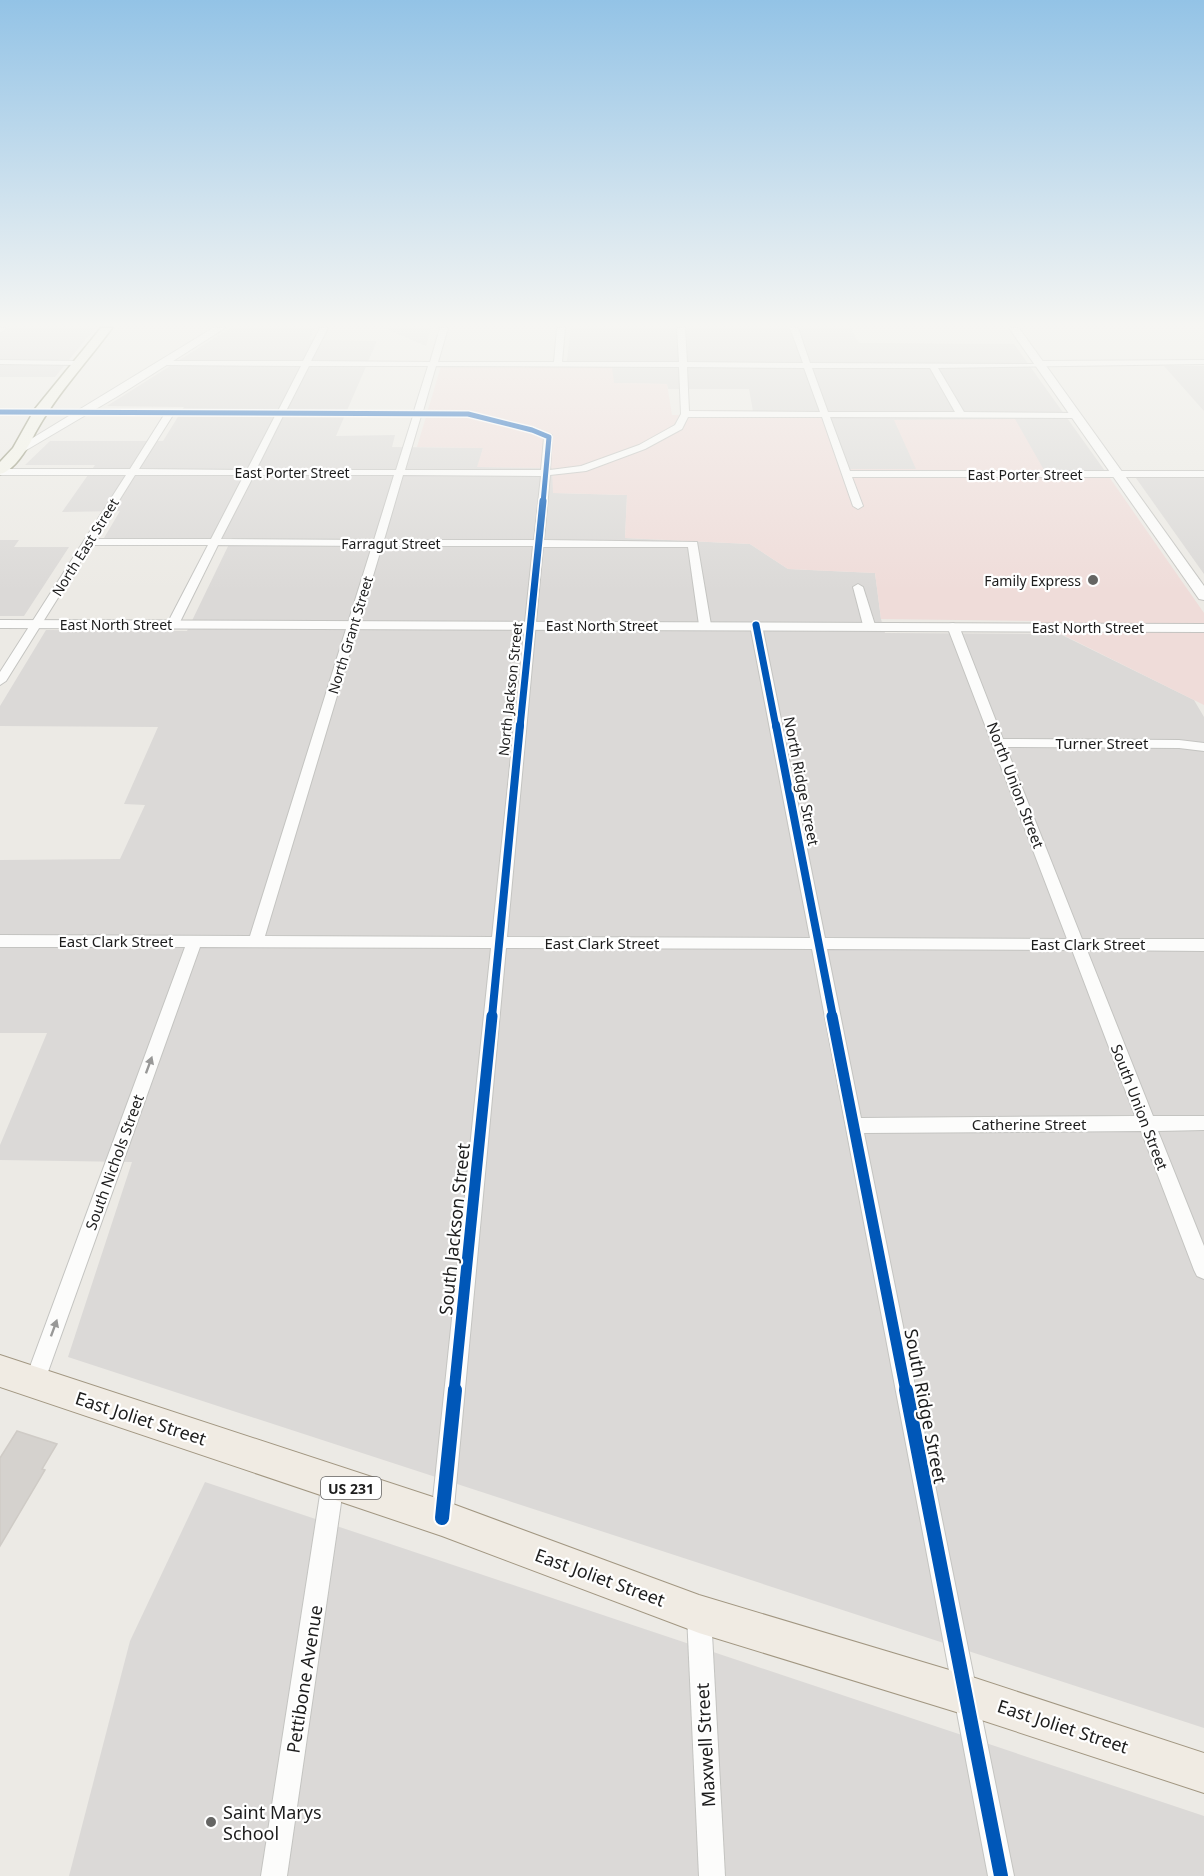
<svg xmlns="http://www.w3.org/2000/svg" width="1204" height="1876" font-family="'Noto Sans',sans-serif">
  <rect width="100%" height="100%" fill="#eceae5"/>
  <g fill="#dbd9d7">
    <polygon points="0,328 95,328 55,377 0,377"/>
    <polygon points="230,328 315,328 309,340 377,341 336,436 395,435 392,447 483,448 478,467 552,468 554,493 627,495 625,538 750,544 788,569 875,573 881,619 885,633 1060,634 1194,700 1204,717 1204,1728 68,1357 132,1162 0,1160 0,1145 47,1033 0,1033 0,860 120,859 145,805 124,804 158,727 0,726 0,706 46,630 187,631 232,538 104,538 120,511 62,512 95,465 25,465 50,441 163,441 184,407 107,406"/>
    <polygon points="384,328 431,328 426,346"/>
    <polygon points="571,328 851,328 859,343 1014,344 1105,471 1044,471 895,420 917,469 839,469 823,418 754,417 749,389 668,389 667,384 613,383 566,367"/>
    <polygon points="1164,366 1204,366 1204,411"/>
    <polygon points="1204,470 1204,574 1131,471"/>
    <polygon points="0,540 19,540 14,547 69,547 24,616 0,616"/>
    <polygon points="205,1482 1204,1816 1204,1876 69,1876 130,1641"/>
  </g>
  <polygon fill="#efdcd9" points="441,366 612,367 614,383 667,384 672,415 823,418 839,469 916,469 894,420 1015,419 1044,470 1105,471 1204,613 1204,705 1035,621 881,619 875,573 788,569 750,544 625,538 627,495 553,493 552,468 477,467 483,448 417,447"/>
  <polygon fill="#d5d2ce" stroke="#cfcbc6" stroke-width="1.5" points="17,1431 57,1444 42,1469 45,1470 0,1546 0,1458"/>
  <g fill="none" stroke-linecap="round" stroke-linejoin="round">
    <defs>
      <g id="minor">
        <polygon points="0,328 6,328 0,333"/>
        <path d="M320 328H328L311 361 430 362 440 328H448L438 362H554L557 328H565L562 362H679L677 328H685L687 362 803 363 790 328H798L810 363 1035 364 1038 361 1204 360V364L938 368 964 412 1078 413V417L1075 418 830 417 850 471H1204V477H852L863 506 858 509 853 506 822 417H688L682 429 645 449 586 471 550 475 544 540 697 542 711 625 705 628 699 625 688 547H543L507 937 810 938 750 625 752 623 756 622 762 625 825 938 1067 939 947 626 949 624 953 623 959 626 1003 739 1179 740 1204 743V751L1179 748 1006 747 1082 939H1204V951L1087 950 1153 1116H1204V1130L1158 1131 1204 1246V1279L1197 1276 1194 1270 1141 1131 864 1133 1014 1876H988L812 949 506 948 453 1518 450 1526 442 1529 434 1526 431 1518 491 948 200 947 44 1383 41 1390 34 1393 27 1390 24 1383 185 947H0V935L250 936 372 546 218 545 179 624 173 627 167 624 208 545H91L6 681 0 685V672L126 475H0V469H130L164 415H0V409L278 411 301 366 163 365 159 363 163 361H303ZM309 366H428L414 411H286ZM436 366 679 367 681 414 675 425 639 445 581 466 550 470 552 435 535 428 468 411H423ZM687 367 804 368 820 412 689 411ZM812 368H930L955 412H828ZM173 415 275 416 247 470 139 469ZM283 416H413L396 470H256ZM421 416 468 417 529 432 544 438 541 470H405ZM135 475H244L211 539H95ZM254 475H394L374 540 221 539ZM403 475 541 476 534 540H384ZM382 546H533L492 937 265 936ZM827 949 1072 950 1135 1116 861 1118Z"/>
        <polygon points="0,360 78,361 82,363 78,365 0,364"/>
        <polygon points="858,584 863,587 875,625 873,627 869,628 863,625 853,587"/>
        <polygon points="333,1471 341,1474 344,1482 287,1876 261,1876 322,1482 325,1474"/>
        <polygon points="699,1603 707,1607 711,1615 725,1876 699,1876 687,1615 691,1607"/>
      </g>
      <g id="tertiary">
        <polygon points="213,328 225,328 118,396 23,452 19,453 13,450"/>
        <polygon points="1009,328 1019,328 1204,586 1204,600 1199,599"/>
        <polygon points="0,620 1204,624 1204,632 0,628"/>
      </g>
      <path id="secondary" d="M101 328H112C84 366 52 399 31 441 25 452 13 471 0 474V462L13 448 35 409Z"/>
      <polygon id="primary" points="0,1355 442,1500 699,1595 966,1675 1204,1753 1204,1793 966,1715 699,1633 442,1536 0,1387"/>
    </defs>
    <use href="#minor" stroke="#c4c4c1" stroke-width="2"/>
    <use href="#tertiary" stroke="#c4c4c1" stroke-width="2"/>
    <use href="#secondary" stroke="#95967c" stroke-width="3"/>
    <use href="#primary" stroke="#a29782" stroke-width="2"/>
    <use href="#minor" fill="#fcfcfb" fill-rule="evenodd"/>
    <use href="#tertiary" fill="#fcfcfb" fill-rule="evenodd"/>
    <use href="#secondary" fill="#f3f3e8" fill-rule="evenodd"/>
    <use href="#primary" fill="#f0ebe3" fill-rule="evenodd"/>
    <defs>
      <polyline id="cycleway-far4" points="0,412 468,414 532,430 549,437 543,503"/>
      <g id="cycleway-far3">
        <polyline points="756,625 776,727"/>
        <polyline points="520,727 543,501"/>
      </g>
      <g id="cycleway-far2">
        <polyline points="776,725 833,1017"/>
        <polyline points="492,1017 520,725"/>
      </g>
      <g id="cycleway-far1">
        <polyline points="832,1016 906,1392"/>
        <polyline points="454,1392 492,1016"/>
      </g>
      <g id="cycleway">
        <polyline points="906,1390 1001,1876"/>
        <polyline points="442,1518 455,1390"/>
      </g>
    </defs>
    <use href="#cycleway-far4" stroke="#fff" stroke-width="8"/>
    <use href="#cycleway-far3" stroke="#fff" stroke-width="10"/>
    <use href="#cycleway-far2" stroke="#fff" stroke-width="12"/>
    <use href="#cycleway-far1" stroke="#fff" stroke-width="15"/>
    <use href="#cycleway" stroke="#fff" stroke-width="18"/>
    <use href="#cycleway-far4" stroke="#0057b8" stroke-width="5"/>
    <use href="#cycleway-far3" stroke="#0057b8" stroke-width="7"/>
    <use href="#cycleway-far2" stroke="#0057b8" stroke-width="8"/>
    <use href="#cycleway-far1" stroke="#0057b8" stroke-width="11"/>
    <use href="#cycleway" stroke="#0057b8" stroke-width="14"/>
  </g>
  <defs><path id="oneway-solid" d="M-6-.8H1V-3.2L6.5 0L1 3.2V.8H-6Z" transform="scale(1.5)"/></defs>
  <g fill="#989897">
    <use href="#oneway-solid" transform="translate(149 1065) rotate(-70)"/>
    <use href="#oneway-solid" transform="translate(54 1328) rotate(-70)"/>
  </g>
  <linearGradient id="sky" x2="0" y2="1"><stop stop-color="#93c3e6"/><stop offset="0.55" stop-color="#f6f6f3"/><stop offset="1" stop-color="#f6f6f3" stop-opacity="0"/></linearGradient>
  <rect width="1204" height="591" fill="url(#sky)"/>
  <g fill="#656563" stroke="#fff" stroke-width="2">
    <circle cx="1093" cy="580" r="6"/>
    <circle cx="211" cy="1822" r="6"/>
  </g>
  <g text-anchor="middle" dominant-baseline="central" stroke-width="4.5" stroke-linejoin="round" paint-order="stroke">
    <g font-size="14" fill="#1d1d1d" stroke="#fff">
      <text x="292" y="472">East Porter Street</text>
      <text x="1025" y="474">East Porter Street</text>
      <text x="391" y="543">Farragut Street</text>
      <text transform="translate(85 547) rotate(-58)">North East Street</text>
      <text x="116" y="624">East North Street</text>
      <text x="602" y="625">East North Street</text>
      <text x="1088" y="627">East North Street</text>
      <text transform="translate(350 635) rotate(-73)">North Grant Street</text>
      <text transform="translate(510 689) rotate(-84)">North Jackson Street</text>
    </g>
    <g font-size="14" fill="#1d1d1d" stroke="#fff" text-anchor="end">
      <text x="1081" y="580">Family Express</text>
    </g>
    <rect fill="#fff" stroke="#616161" stroke-width="1.5" x="321" y="1477" width="60" height="22" rx="4.5"/>
    <g font-size="14" font-weight="bold" fill="#1d1d1d">
      <text x="351" y="1488">US 231</text>
    </g>
    <g font-size="15" fill="#1d1d1d" stroke="#fff">
      <text x="1102" y="743">Turner Street</text>
      <text transform="translate(802 781) rotate(79)">North Ridge Street</text>
      <text transform="translate(1016 785) rotate(69)">North Union Street</text>
      <text x="116" y="941">East Clark Street</text>
      <text x="602" y="943">East Clark Street</text>
      <text x="1088" y="944">East Clark Street</text>
      <text transform="translate(1140 1107) rotate(69)">South Union Street</text>
      <text x="1029" y="1124">Catherine Street</text>
      <text transform="translate(114 1162) rotate(-70)">South Nichols Street</text>
    </g>
    <g font-size="18" fill="#1d1d1d" stroke="#fff">
      <text transform="translate(454 1229) rotate(-84)">South Jackson Street</text>
      <text transform="translate(926 1406) rotate(79)">South Ridge Street</text>
      <text transform="translate(141 1418) rotate(18)">East Joliet Street</text>
      <text transform="translate(600 1577) rotate(20)">East Joliet Street</text>
      <text transform="translate(304 1679) rotate(-81)">Pettibone Avenue</text>
      <text transform="translate(1063 1726) rotate(18)">East Joliet Street</text>
      <text transform="translate(705 1745) rotate(-93)">Maxwell Street</text>
    </g>
    <g font-size="18" fill="#1d1d1d" stroke="#fff" text-anchor="start">
      <text x="223" y="1812">Saint Marys<tspan x="223" dy="21">School</tspan></text>
    </g>
  </g>
</svg>
